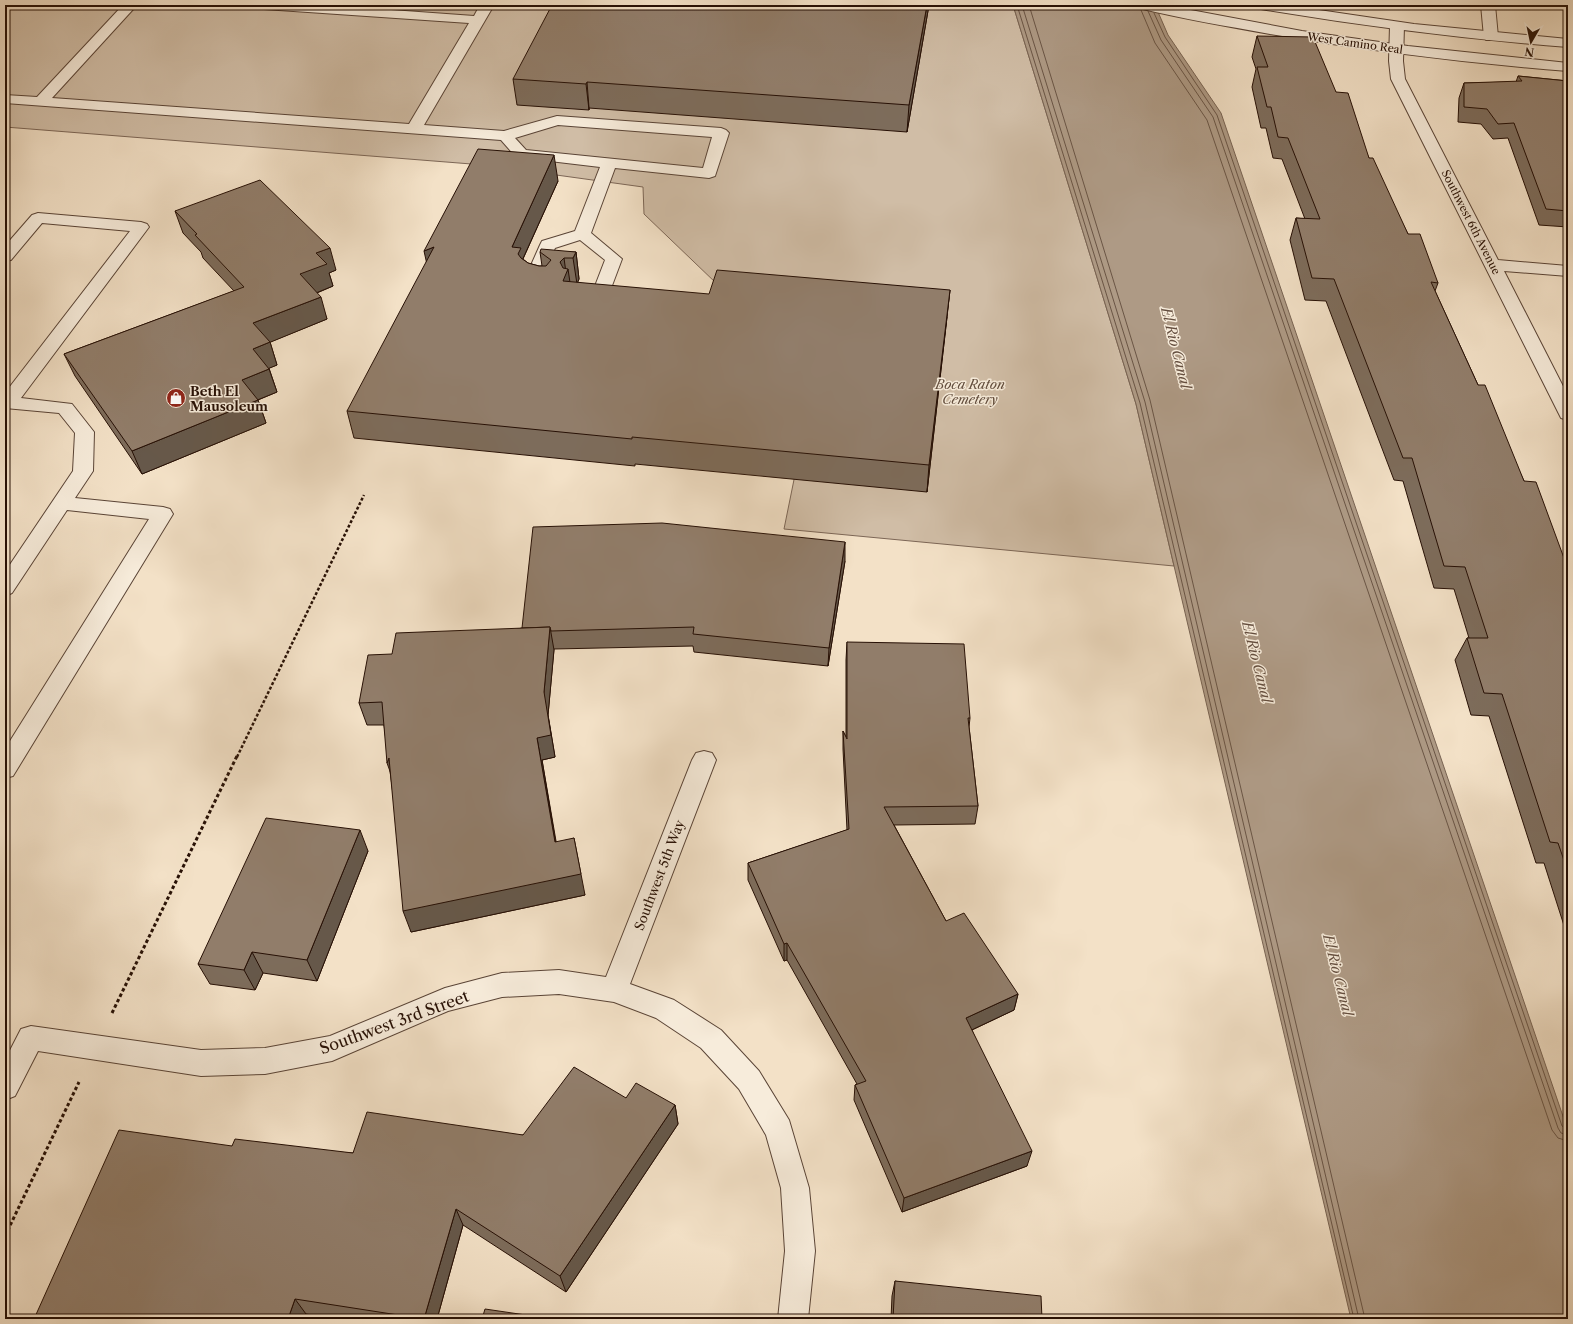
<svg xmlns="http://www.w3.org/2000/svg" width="1573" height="1324" font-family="'Libre Caslon Text',serif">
  <rect width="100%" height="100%" fill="#f3e1c7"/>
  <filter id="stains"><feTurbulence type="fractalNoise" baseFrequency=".005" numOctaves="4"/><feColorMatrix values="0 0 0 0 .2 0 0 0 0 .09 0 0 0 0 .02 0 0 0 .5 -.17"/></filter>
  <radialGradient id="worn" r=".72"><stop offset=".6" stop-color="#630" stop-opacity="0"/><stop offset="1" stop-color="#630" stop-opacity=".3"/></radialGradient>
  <polygon fill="#d0bda6" stroke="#7c6656" points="5,5 1013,5 1136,404 1174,566 784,529 831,297 717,284 644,214 643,187 484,165 5,127"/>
  <polygon fill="#ae9a85" stroke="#786352" points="1013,5 1155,5 1168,35 1221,113 1568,1131 1568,1319 1351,1319 1136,404"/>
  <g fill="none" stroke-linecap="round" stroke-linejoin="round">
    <g stroke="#6a5545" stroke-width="1">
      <polyline points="1017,5 1140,403 1354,1319"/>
      <polyline points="1022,5 1145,402 1359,1319"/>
      <polyline points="1029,5 1150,400 1365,1319"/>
      <polyline points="1141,10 1155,43 1207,120 1552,1130 1558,1138 1568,1141"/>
      <polyline points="1148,11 1161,40 1213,117 1558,1128 1561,1133 1568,1135"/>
      <polyline points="1154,13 1165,37 1217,115 1562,1126 1568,1130"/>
    </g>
    <defs>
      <g id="service">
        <path d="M123 5H137L52 98 409 124 469 23 264 9 259 8 257 5H322L474 16 480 5H494L424 125 504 131 557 116 721 128 726 130 729 133 715 176 709 178 615 168 591 233 622 259 610 291 607 295C596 297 582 296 571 294L568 290 571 286H595L605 260 580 240 555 248 542 279 553 287 550 291C541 293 530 289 524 281L540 245 542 241 575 231 600 167 516 157 501 140 5 103V95L37 97ZM558 125 712 137 703 168 526 150 515 138Z"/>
        <polygon points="1481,5 1495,5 1498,37 1496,40 1486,40 1484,37"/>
        <polygon points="38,213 141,222 147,224 149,227 21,398 72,404 94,432 93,471 75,498 163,507 170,509 173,514 13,776 5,778 5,749 149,519 67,510 12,593 5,596 5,572 73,471 75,433 59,413 5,408 5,393 130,231 42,223 11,260 5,261 5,246 32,215"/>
      </g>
      <g id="minor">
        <polygon points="1397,22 1402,23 1404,26 1403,61 1405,79 1498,260 1568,266 1568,276 1504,271 1568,396 1568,420 1561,418 1559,414 1391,79 1389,61 1390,26 1392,23"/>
        <polygon points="704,751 712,753 716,760 630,984 674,1000 721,1030 759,1071 789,1120 809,1188 815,1251 808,1319 778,1319 785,1251 781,1188 766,1135 739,1089 701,1048 656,1018 614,1002 559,994 502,997 448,1011 332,1061 265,1074 201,1076 38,1051 15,1096 5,1100 5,1060 21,1029 31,1026 201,1050 265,1048 330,1036 445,988 502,973 559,970 606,977 692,760 696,753"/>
      </g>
      <g id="tertiary">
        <path d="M1137 5H1164L1302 31 1408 46 1568 63V71C1468 63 1369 51 1270 34 1227 26 1182 19 1139 8Z"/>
        <path d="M1254 5H1285L1414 24 1568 39V47C1465 39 1363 26 1261 9L1256 8Z"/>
      </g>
    </defs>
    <use href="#service" stroke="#5a4436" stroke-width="2"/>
    <use href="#minor" stroke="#5a4436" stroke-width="2"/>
    <use href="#tertiary" stroke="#5a4436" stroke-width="2"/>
    <polyline stroke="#271005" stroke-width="2.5" stroke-dasharray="3 2" stroke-linecap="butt" points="237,757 364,495"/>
    <g stroke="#271005" stroke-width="3" stroke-dasharray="3.5 2.5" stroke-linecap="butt">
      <polyline points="112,1013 237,756"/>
      <polyline points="5,1236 79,1082"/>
    </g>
    <use href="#service" fill="#f7ecdb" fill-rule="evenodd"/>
    <use href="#minor" fill="#f7ecdb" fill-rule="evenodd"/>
    <use href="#tertiary" fill="#f7ecdb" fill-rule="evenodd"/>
  </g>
  <g fill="#7d6c5b" stroke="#271005">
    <polygon points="929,5 907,132 589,108 589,110 517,105 513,79"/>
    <polygon points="1257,36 1336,92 1369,158 1408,234 1438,283 1435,291 1478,385 1524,481 1568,569 1568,575 1566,578 1568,582 1568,938 1544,863 1536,863 1489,716 1471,715 1455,660 1467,638 1469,638 1454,589 1434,588 1403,481 1394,480 1326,301 1305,300 1290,240 1296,218 1305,219 1282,159 1273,158 1266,128 1261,128 1252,87 1256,69 1252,57"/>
    <polygon points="1518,76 1568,81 1568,227 1539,225 1508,138 1493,139 1481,124 1458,122 1459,98 1464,83 1516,82"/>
    <polygon points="558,181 523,259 528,263 539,266 542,266 540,252 576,252 579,279 577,283 947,317 927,492 635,464 635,466 354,438 347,411"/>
    <polygon points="175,211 336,270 329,273 333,286 317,293 327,319 270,342 277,365 269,368 277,392 258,400 266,423 142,474 75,376 64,354 234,291 203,258 201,252 183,233"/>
    <polygon points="845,561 828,666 694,652 693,646 554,649 548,715 555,757 542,760 556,841 585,895 411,932 384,725 367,725 359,703 392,654 522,628"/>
    <polygon points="847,642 970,718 969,727 978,806 975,824 894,825 946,921 1018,994 1014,1010 972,1030 1027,1166 902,1212 854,1100 855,1085 857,1084 787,960 784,961 748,880 748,863 847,830 843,749 843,731 846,737 846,660"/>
    <polygon points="368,851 317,981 263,973 255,990 210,984 198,964"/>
    <polygon points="626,1098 675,1105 678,1124 566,1292 463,1225 437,1319 337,1319 306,1314 34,1319 232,1146 353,1153 523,1135"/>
    <polygon points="895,1281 1042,1319 891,1319 892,1296"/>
  </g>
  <g fill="#66584a" stroke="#271005">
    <polygon points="927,5 929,5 907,132 909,105"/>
    <polygon points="587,82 589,108 589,110 586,84"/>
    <polygon points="554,155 558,181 516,274 512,247"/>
    <polygon points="434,247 430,278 424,251"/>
    <polygon points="330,248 336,270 329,273 333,286 306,297 300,274 316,253"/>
    <polygon points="576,252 579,279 577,284 573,258"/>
    <polygon points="564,258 566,273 568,269 572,296 566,308 560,262"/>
    <polygon points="950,290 947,317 927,492 929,465"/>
    <polygon points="321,297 327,319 261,346 253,323"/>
    <polygon points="270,342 277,365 260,372 253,349"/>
    <polygon points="269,369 277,392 250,403 242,380"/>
    <polygon points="258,400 266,423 142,474 132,451"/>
    <polygon points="845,542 845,561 828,666 829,648"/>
    <polygon points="550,627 554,650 548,715 555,757 542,760 559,863 555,842 537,738 544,692"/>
    <polygon points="389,758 395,785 387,763"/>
    <polygon points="360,830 368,851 317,981 307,960"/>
    <polygon points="574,838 585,895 411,932 403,911"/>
    <polygon points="787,943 787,960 784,961 784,944"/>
    <polygon points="252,952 263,973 255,990 244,970"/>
    <polygon points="1018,994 1014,1010 963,1034 966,1018"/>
    <polygon points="675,1105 678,1124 566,1292 560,1276"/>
    <polygon points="1032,1151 1027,1166 902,1212 904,1198"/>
    <polygon points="456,1209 463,1225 437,1319 424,1319"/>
    <polygon points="295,1299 306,1314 305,1319 288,1319"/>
  </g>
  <g fill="#917d6a" stroke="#271005">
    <polygon points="552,5 598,8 599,5 927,5 909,105 587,82 586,84 513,79"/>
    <polygon points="1257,36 1313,37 1336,92 1348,93 1369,158 1373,158 1408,234 1420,234 1438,283 1431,282 1478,385 1485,385 1524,481 1536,482 1568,569 1568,573 1564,573 1568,582 1568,872 1558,843 1550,842 1502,694 1484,693 1467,638 1488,638 1465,567 1444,566 1412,458 1403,458 1334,279 1312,278 1296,218 1320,219 1288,138 1278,137 1271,107 1267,107 1257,67 1268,67"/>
    <polygon points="1518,76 1568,81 1568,116 1565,116 1568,122 1568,211 1546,209 1514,123 1498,124 1487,109 1464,107 1464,83 1522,81"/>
    <polygon points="478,149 554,155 512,247 521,248 518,254 521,258 528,263 539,266 546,266 551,260 540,252 541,249 576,252 573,258 564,258 560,262 563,268 568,269 563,281 709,294 717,270 950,290 929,465 632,437 632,439 347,411 434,247 424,251"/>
    <polygon points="260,180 330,248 316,253 327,264 300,274 321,297 253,323 270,342 253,349 269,369 242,380 258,400 132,451 64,354 244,287 195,235 197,234 175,211"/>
    <polygon points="662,523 845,542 829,648 693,634 694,627 551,631 550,627 522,628 533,527"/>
    <polygon points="550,627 544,692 551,735 537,738 555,842 574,838 581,874 403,911 389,758 387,763 382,702 359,703 368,655 392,654 396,633"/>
    <polygon points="847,642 964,644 970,718 968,718 978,806 884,807 946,921 964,913 1018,994 966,1018 1032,1151 904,1198 855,1085 866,1081 787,943 784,944 748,863 849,829 843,731 847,739"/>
    <polygon points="266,818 360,830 307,960 252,952 244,970 198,964"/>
    <polygon points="574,1067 626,1098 636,1083 675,1105 560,1276 456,1209 424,1319 295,1299 288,1319 34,1319 119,1130 232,1146 235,1139 353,1153 367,1112 523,1135"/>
    <polygon points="895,1281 1041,1296 1042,1319 893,1319"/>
    <polygon points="485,1309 553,1319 482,1319"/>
  </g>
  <defs>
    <symbol id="shop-disc" viewBox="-11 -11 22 22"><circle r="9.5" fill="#8f2418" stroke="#f7ecdb"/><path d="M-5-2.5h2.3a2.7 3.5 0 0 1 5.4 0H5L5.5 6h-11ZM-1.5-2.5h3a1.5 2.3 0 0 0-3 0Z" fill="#fff"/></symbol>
  </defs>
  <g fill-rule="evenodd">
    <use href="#shop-disc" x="165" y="387" width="22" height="22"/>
  </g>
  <g text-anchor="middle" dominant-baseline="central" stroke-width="3" stroke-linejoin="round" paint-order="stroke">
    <g font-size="11" fill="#271005" stroke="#f7ecdb">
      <text transform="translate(1355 43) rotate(8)">West Camino Real</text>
      <text transform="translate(1471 222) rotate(63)">Southwest 6th Avenue</text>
    </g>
    <g font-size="13" font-style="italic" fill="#624d3d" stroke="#f7ecdb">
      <text x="970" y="384">Boca Raton<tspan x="970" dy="15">Cemetery</tspan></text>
    </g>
    <g font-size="13" font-weight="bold" fill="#271005" stroke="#f7ecdb" text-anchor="start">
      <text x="190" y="391">Beth El<tspan x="190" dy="15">Mausoleum</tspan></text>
    </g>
    <g font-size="13" fill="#271005" stroke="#f7ecdb">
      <text transform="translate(659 875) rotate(-69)">Southwest 5th Way</text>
    </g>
    <g font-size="14" font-style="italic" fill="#644e3f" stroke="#f7ecdb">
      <text transform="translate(1176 348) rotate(76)">El Rio Canal</text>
      <text transform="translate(1257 662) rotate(76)">El Rio Canal</text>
      <text transform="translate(1338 975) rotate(76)">El Rio Canal</text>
    </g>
    <g font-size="16" fill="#271005" stroke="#f7ecdb">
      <text transform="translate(394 1022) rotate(-20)">Southwest 3rd Street</text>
    </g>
  </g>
  <rect width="1573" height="1324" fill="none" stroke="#f3e1c7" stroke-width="20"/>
  <rect x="6" y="6" width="1561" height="1312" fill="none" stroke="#271005" stroke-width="2"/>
  <rect x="10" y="10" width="1553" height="1304" fill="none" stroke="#271005"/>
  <g transform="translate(1531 42) rotate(189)" stroke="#f7ecdb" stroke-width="3" paint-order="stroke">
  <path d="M0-3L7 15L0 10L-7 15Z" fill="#271005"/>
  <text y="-6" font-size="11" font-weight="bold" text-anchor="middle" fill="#271005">N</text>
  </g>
  <rect width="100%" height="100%" filter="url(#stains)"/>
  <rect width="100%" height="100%" fill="url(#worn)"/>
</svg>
